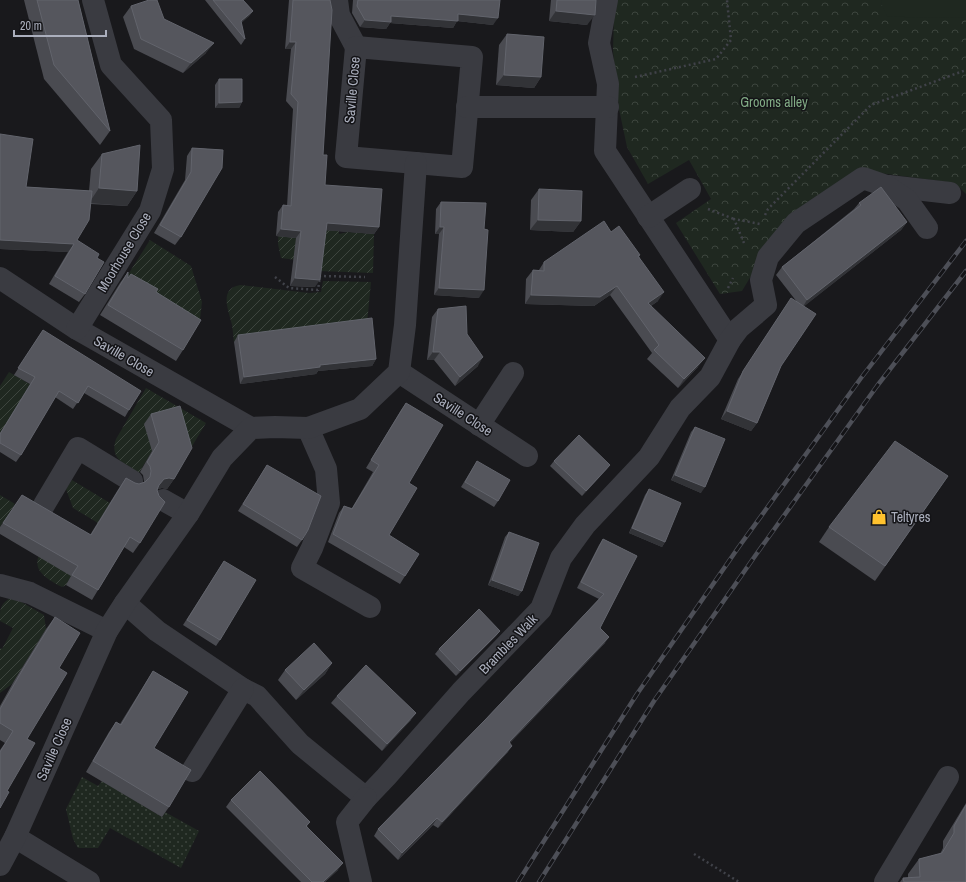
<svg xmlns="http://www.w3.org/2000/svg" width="966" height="882" font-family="'Archivo Narrow',sans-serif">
  <defs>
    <pattern id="grass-dots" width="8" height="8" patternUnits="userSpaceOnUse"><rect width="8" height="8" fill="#1f2820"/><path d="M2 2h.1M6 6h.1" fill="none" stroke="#3d453e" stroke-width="1.8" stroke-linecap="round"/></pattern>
    <pattern id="park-crowns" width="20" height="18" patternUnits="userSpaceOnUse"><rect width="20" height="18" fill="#1f2820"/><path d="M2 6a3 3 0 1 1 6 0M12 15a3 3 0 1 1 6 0" fill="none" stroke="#3d453e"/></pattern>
    <pattern id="garden-furrows" width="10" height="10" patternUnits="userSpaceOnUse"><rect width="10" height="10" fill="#1f2820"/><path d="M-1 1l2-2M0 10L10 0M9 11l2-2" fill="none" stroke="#3d453e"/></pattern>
  </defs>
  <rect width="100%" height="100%" fill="#19191c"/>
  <polygon fill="url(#grass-dots)" points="82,777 98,786 102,781 162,817 165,812 199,831 181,868 110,828 98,848 78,848 73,839 66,809"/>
  <polygon fill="url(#park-crowns)" points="617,0 966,0 966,194 955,183 857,170 781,226 742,291 720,294 676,223 711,199 689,160 648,184 627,147 619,109 613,51 614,15"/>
  <g fill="url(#garden-furrows)">
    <polygon points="279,218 339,228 339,234 348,232 374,234 373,273 317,271 318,263 281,258 278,244"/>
    <polygon points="150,240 191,266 202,302 200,319 194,330 122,284"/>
    <path d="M323 281 371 282 367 324 234 342C233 336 233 331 232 325 229 311 218 289 240 285L309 293 321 292Z"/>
    <polygon points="9,372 33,386 0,433 0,386"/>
    <path d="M146 388 206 423 185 458 152 451 139 473C125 464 109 459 116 439Z"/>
    <polygon points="72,480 110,503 98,523 73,508 66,489"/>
    <polygon points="0,495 15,504 0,527"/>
    <path d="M55 528 87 549 66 585 62 587C24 568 37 557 55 528Z"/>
    <path d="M10 598 18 600 44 615 46 629 12 684 0 693V648L2 649 13 628 0 621C0 608 0 605 10 598Z"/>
  </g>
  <polygon fill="#1f2820" points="882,0 966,0 966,17 922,18 887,16 881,3"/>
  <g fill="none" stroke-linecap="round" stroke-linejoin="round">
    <g stroke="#404249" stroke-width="2.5" stroke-dasharray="2 3" stroke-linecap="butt">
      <polyline points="635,77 716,59 731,40 727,0"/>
      <polyline points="708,209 734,219"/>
      <polyline points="765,215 768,209 871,105 966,70"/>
      <polyline points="744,243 734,219 760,224"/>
      <polyline points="275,277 289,288 318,290 320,276 365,277"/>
      <polyline points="728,288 733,278"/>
      <polyline points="694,854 739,882"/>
    </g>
    <g stroke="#3a3b41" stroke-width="22">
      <polyline points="337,0 339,15 356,47"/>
      <polyline points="607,0 599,43 608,84 605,151 730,340"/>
      <polygon points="356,47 472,57 462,167 346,157"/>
      <polyline points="467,107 608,107"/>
      <polyline points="889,186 950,193"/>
      <polyline points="648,217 690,189"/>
      <polyline points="0,278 77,329 251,428"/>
      <polyline points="77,329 150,211 163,169 161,120 111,65 93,0"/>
      <polyline points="399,372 527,456"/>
      <polyline points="479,425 513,373"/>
      <polyline points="308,428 326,469 329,503 312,548 302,568 370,607"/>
      <polyline points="163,500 188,514"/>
      <polyline points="44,505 78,448 132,481"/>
      <polyline points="0,585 30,593 107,631"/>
      <polyline points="125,603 157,631 243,689 257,696 300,744 366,798 386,777 461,692 541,609 561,558 585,525 649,457 680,408 710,377 730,340 739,328 766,305 761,280 768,257 796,223 863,178 886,186 907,200 927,228"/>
      <polyline points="192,771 243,689"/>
      <polyline points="15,837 89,882"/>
      <polyline points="0,865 15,837 107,631 125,603 188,514 222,458 251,428 275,427 308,428 360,409 399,372 405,325 416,163"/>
      <polyline points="361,882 347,822 366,798"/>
      <polyline points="885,882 948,777"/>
    </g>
    <defs>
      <g id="rail">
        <polyline points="518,882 637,694 738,548 861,378 966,241"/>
        <polyline points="539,882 654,701 755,556 877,386 966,271"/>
      </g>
    </defs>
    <use href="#rail" stroke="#4d4f57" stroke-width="4.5"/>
    <use href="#rail" stroke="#141417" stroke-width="3" stroke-dasharray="9" stroke-linecap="butt"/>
  </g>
  <g fill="#4a4b51">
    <polygon points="24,0 78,0 110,131 100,145 44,79"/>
    <polygon points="205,0 243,0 253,11 249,16 241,23 245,39 241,45"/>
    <polygon points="289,0 330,0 323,155 325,185 379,227 374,234 326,230 315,287 290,286 296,238 276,236 278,212 283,205 287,206 293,109 286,101 291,49 285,49"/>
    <polygon points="353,0 500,0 493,25 457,21 453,28 390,23 386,29 360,27 352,13"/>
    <polygon points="551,0 596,0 587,25 549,21"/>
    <polygon points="131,6 164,19 206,53 183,73 134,49 123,17"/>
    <polygon points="507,34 541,77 534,88 496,85 499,45"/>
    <polygon points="219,79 242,102 239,108 215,108 215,85"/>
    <polygon points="0,134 26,187 89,191 91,169 102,154 137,191 127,206 91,204 77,240 97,258 85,294 79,302 49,284 68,252 0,249"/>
    <polygon points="192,148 223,150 181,237 175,245 154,233 185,180 187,156"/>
    <polygon points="539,189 581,221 573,232 530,230 531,200"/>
    <polygon points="441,202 484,229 479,298 434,295 439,234 435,234 436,209"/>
    <polygon points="859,203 907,222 901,230 804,306 781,366 757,423 751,431 721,419 738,379 786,306 797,302 776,275 782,267 854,209"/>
    <polygon points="611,232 640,255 639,256 658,301 651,306 698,367 678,388 647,359 652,353 610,295 594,306 525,304 526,279 533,270 539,270 544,262"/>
    <polygon points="128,272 128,277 156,292 183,350 176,361 100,315 120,283"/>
    <polygon points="438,309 467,334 478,366 455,386 434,360 427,360 432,317"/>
    <polygon points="43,330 129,410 125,417 84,393 73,409 55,397 21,455 16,462 0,452 0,433 30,384 14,375"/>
    <polygon points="238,335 376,359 372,366 318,371 316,374 240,384 234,342"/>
    <polygon points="406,403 409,483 389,535 405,576 400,584 328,542 339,513 344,506 352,508 373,472 366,468 401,410"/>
    <polygon points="151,414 174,479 167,489 162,488 158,489 140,543 133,553 124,547 98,590 92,600 66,585 71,576 0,534 0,527 22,495 90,535 119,488 126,478 135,483 139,484 144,482 144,481 143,475 140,472 152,451 144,424"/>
    <polygon points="695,427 701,493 671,480 691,432"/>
    <polygon points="477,461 498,501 494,507 461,487"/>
    <polygon points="554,461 610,465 606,470 582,496 550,466"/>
    <polygon points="267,465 302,540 297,547 238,511"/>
    <polygon points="948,476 875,581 819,542 829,527"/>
    <polygon points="649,489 665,542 662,547 629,533 645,495"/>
    <polygon points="509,532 522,591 518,596 488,585 505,537"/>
    <polygon points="603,539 637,556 600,628 605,643 510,743 508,752 438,828 433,825 398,860 374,836 378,829 485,720 599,599 577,588 599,545"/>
    <polygon points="224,561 220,640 216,646 183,625"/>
    <polygon points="55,617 59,668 27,739 0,808 0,750 5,743 0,740 0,706 14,681 46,629"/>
    <polygon points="500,631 496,636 456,676 435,654 439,649"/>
    <polygon points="332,663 325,674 296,700 278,680 285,670"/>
    <polygon points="153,671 154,748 169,807 162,817 86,772 109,732 116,722 120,724 146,682"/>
    <polygon points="337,696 411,720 382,751 331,703"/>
    <polygon points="231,800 310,822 307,826 338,870 325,882 301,882 226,807"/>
    <polygon points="966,803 966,882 900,882 903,878 908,878 908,874 919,859 940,854 943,848 943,841"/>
  </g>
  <g fill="#323337">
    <polygon points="253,11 249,16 237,27 241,21"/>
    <polygon points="556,11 595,15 587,25 549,21"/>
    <polygon points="458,14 498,18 493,25 457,21 453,28 390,23 386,29 360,27 365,20 391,16"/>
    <polygon points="290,42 296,42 291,49 285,49"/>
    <polygon points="214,43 206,53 183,73 191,63"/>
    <polygon points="504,75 541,77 534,88 496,85"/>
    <polygon points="242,102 239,108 215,108 219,103"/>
    <polygon points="99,188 137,191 127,206 89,203"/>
    <polygon points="538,220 581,221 573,232 530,230"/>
    <polygon points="907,222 901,230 802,308 807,300"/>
    <polygon points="327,223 379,227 374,234 322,230"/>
    <polygon points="440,227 444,227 439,234 435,234"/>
    <polygon points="281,229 301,231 296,238 276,236"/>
    <polygon points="0,240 74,244 68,252 0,249"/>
    <polygon points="295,278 320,280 315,287 290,286"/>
    <polygon points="617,286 610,295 594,306 525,304 531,295"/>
    <polygon points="439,288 484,290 479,298 434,295"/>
    <polygon points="664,292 658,301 642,312 648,303"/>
    <polygon points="433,352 440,352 434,360 427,360"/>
    <polygon points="483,357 478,366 455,386 460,377"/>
    <polygon points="705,358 698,367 678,388 684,379"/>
    <polygon points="376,359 372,366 318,371 316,374 240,384 244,377 320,365"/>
    <polygon points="727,411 757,423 751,431 721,419"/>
    <polygon points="610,465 606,470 582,496 586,491"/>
    <polygon points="675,475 705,487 701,493 671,480"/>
    <polygon points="169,478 174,479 167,489 162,488 157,489 159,485 164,479"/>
    <polygon points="632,528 665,542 662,547 629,533"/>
    <polygon points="492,580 522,591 518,596 488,585"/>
    <polygon points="500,631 496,636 456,676 460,671"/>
    <polygon points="609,637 605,643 504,749 509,742"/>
    <polygon points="332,663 325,674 296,700 304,690"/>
    <polygon points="416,713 411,720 382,751 387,744"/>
    <polygon points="512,746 508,752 438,828 442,822"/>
    <polygon points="437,818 433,825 398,860 402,853"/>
    <polygon points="343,863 338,870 325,882 323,882"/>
  </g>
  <g fill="#55565d" stroke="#62646c">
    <polygon points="37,0 78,0 110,131 54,65"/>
    <polygon points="149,0 157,0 164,19 214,43 191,63 141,39 131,6"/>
    <polygon points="213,0 243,0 253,11 241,21 245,39"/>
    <polygon points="293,0 330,0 332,10 323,155 327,155 325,185 382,189 379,227 327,223 320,280 295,278 301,231 281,229 283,205 291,206 298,102 291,94 296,42 290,42"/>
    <polygon points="358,0 500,0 498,18 458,14 458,21 391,16 391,22 365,20 357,6"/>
    <polygon points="557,0 596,0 595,15 556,11"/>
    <polygon points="507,34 544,37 541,77 504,75"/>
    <polygon points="219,79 242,79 242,102 219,103"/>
    <polygon points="0,134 33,139 26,187 92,191 89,220 77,240 99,254 97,258 104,262 85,294 55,276 74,244 0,240"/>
    <polygon points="140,145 137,191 99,188 102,154"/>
    <polygon points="192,148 223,150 222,168 181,237 160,225 191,172"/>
    <polygon points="881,187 907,222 807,300 782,267 861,205 859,203"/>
    <polygon points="539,189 582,191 581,221 538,220"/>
    <polygon points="441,202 486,203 484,229 488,230 484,290 439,288 444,227 440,227"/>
    <polygon points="604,221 611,232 619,226 640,255 638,256 664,292 648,303 705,358 684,379 654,350 659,345 617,286 600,297 531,295 533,270 544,271 544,262"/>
    <polygon points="128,272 128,278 131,274 158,289 156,292 201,320 183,350 108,305"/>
    <polygon points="791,298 816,314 781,366 757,423 727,411 743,371"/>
    <polygon points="466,306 467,334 483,357 460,377 440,352 433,352 438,309"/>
    <polygon points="372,318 376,359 320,365 320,367 244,377 238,335"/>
    <polygon points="43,330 141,391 129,410 88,386 78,403 59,391 21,455 0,443 0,434 35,377 18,368"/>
    <polygon points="406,403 443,425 409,483 417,488 389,535 419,554 405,576 333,534 344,506 352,509 379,465 371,460"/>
    <polygon points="180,406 192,448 174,479 169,478 164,479 159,485 157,490 159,496 165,502 140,543 130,537 98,590 72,575 78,566 3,523 22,495 91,535 126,478 135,483 139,484 145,482 150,477 151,471 150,466 147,462 159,442 151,414"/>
    <polygon points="695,427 725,439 705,487 675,475"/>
    <polygon points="579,435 610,465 586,491 554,461"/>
    <polygon points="895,441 948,476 885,566 829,527"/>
    <polygon points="477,461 510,480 498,501 465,482"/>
    <polygon points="267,465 321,496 308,530 302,540 243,504"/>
    <polygon points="649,489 681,503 665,542 632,528"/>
    <polygon points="509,532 539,543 522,591 492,580"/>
    <polygon points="603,539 637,556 600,628 609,637 509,742 512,746 442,822 437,818 402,853 378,829 485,720 604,594 581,582"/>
    <polygon points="224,561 256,580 220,640 187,620"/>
    <polygon points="479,609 500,631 460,671 439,649"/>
    <polygon points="55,617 80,633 59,668 67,673 27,739 35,743 7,791 9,792 0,808 0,752 13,731 0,723 0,709 23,669"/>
    <polygon points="314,643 332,663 304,690 285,670"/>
    <polygon points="366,665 416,713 387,744 337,696"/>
    <polygon points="153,671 188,692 154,748 191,770 169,807 93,761 116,722 121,725"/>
    <polygon points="260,771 310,822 306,826 343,863 323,882 312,882 231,800"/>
    <polygon points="966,805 966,882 904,882 903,878 920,877 919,859 942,853 954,833 954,826"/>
  </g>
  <defs>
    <symbol id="shop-bare" viewBox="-9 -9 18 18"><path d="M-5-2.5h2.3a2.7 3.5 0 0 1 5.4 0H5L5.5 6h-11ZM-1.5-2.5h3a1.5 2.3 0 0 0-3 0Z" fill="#ffc22e" stroke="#141417" stroke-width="2.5" paint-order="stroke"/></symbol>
  </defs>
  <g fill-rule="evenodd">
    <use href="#shop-bare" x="868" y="506" width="22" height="22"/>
  </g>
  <g text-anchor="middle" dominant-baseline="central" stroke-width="3" stroke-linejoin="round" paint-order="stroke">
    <g font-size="14" fill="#abafbd" stroke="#141417">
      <text transform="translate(352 90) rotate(-85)">Saville Close</text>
      <text transform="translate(124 252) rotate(-59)">Moorhouse Close</text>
      <text transform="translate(124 356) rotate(30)">Saville Close</text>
      <text transform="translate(463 414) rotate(33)">Saville Close</text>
      <text transform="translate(508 644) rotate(-46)">Brambles Walk</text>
      <text transform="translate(54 749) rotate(-66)">Saville Close</text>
    </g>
    <g font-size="14" fill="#80a984" stroke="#141417">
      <text x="774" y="102">Grooms alley</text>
    </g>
    <g font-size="14" fill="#abafbd" stroke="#141417" text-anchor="start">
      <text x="891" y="517">Teltyres</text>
    </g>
  </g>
  <path d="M14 30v6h92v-6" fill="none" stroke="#abafbd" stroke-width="2"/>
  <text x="20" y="30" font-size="12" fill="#abafbd" stroke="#141417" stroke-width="3" paint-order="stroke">20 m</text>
</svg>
